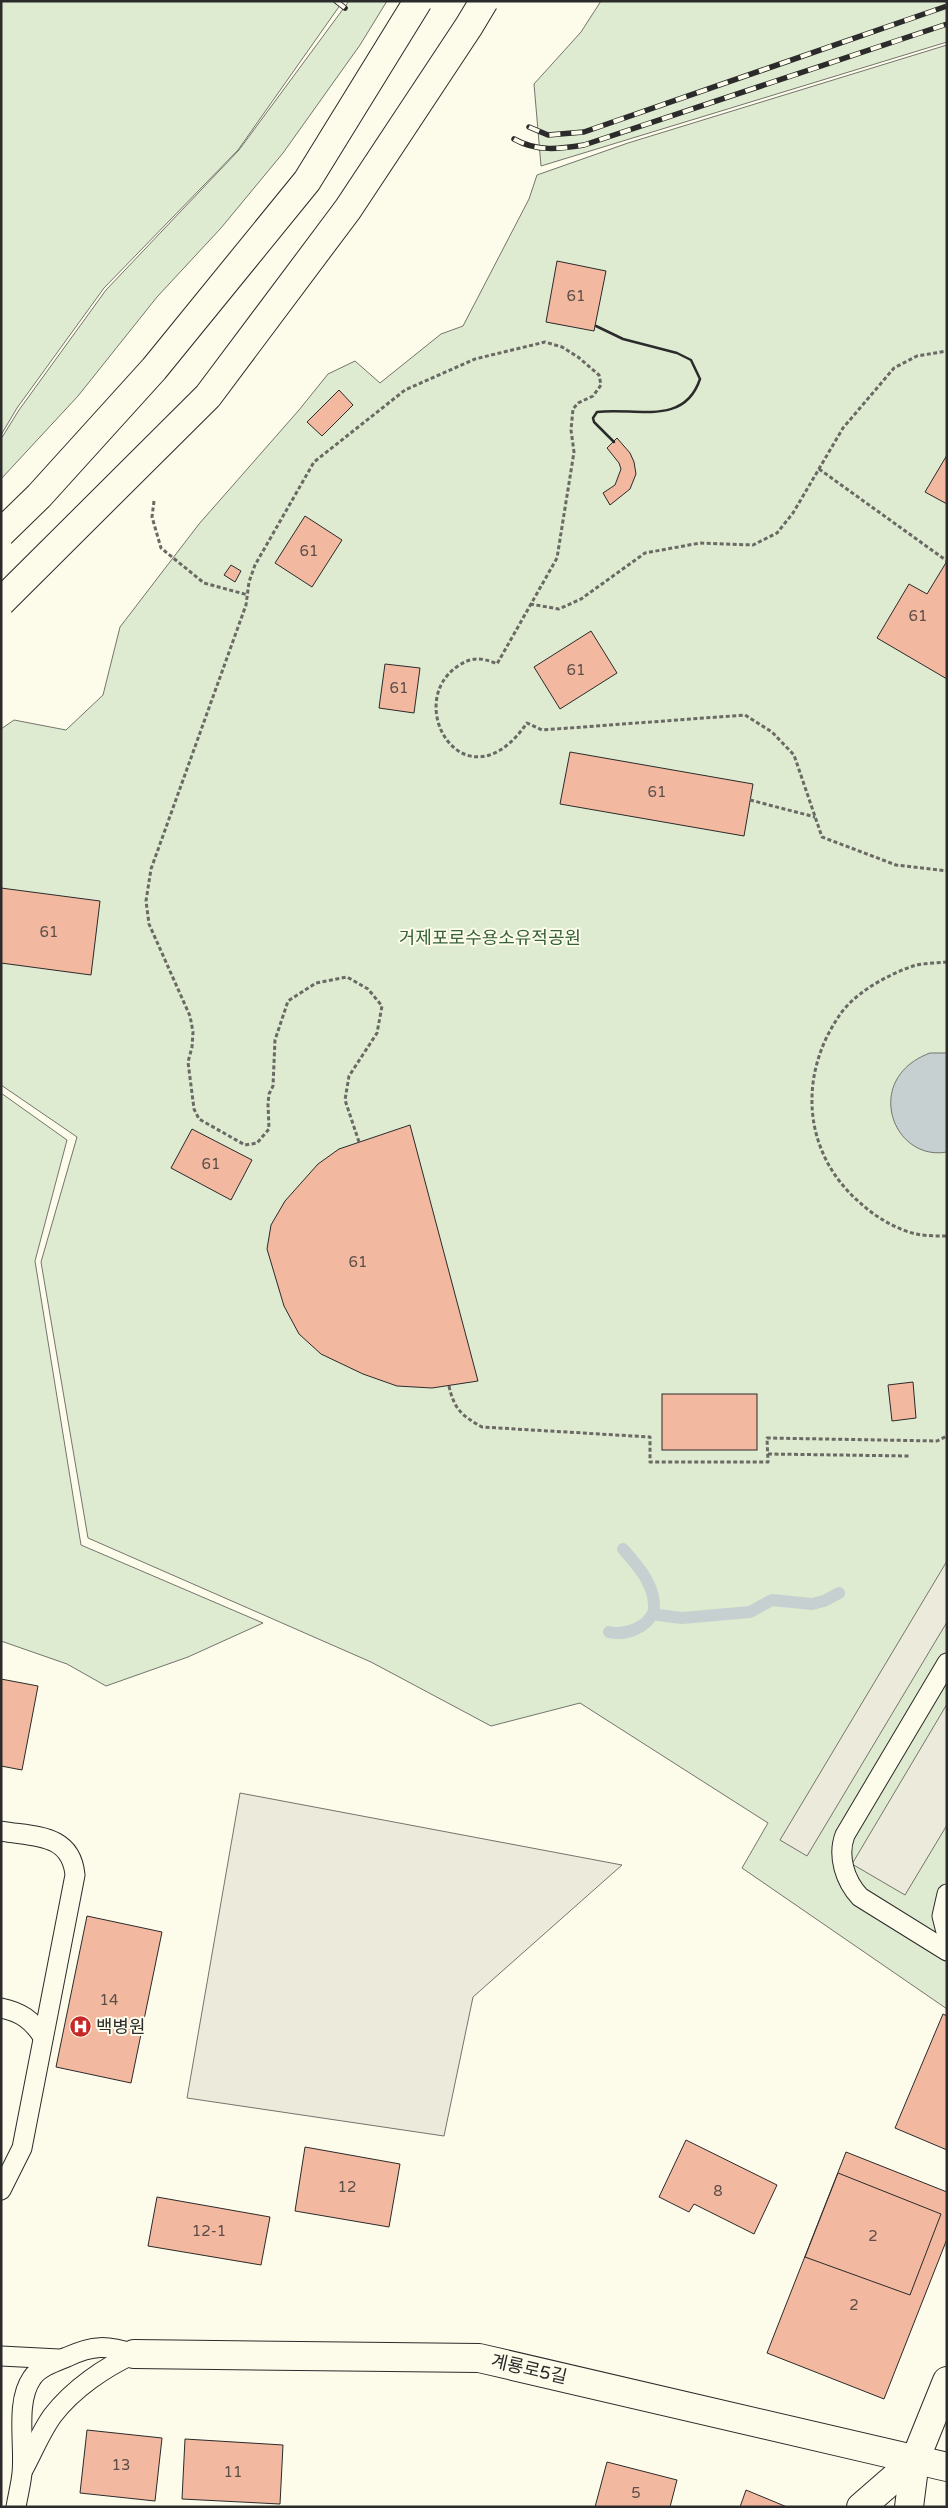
<svg xmlns="http://www.w3.org/2000/svg" width="948" height="2508" font-family="'Varela Round','Noto Sans KR',sans-serif">
  <rect width="100%" height="100%" fill="#fdfbea"/>
  <g fill="#deebd1" stroke="#74746e">
    <polygon points="1,1 343,1 238,150 104,288 17,408 1,435"/>
    <polygon points="349,1 387,1 360,45 283,153 221,228 157,297 78,396 1,479 1,439 19,410 106,290 239,150"/>
    <polygon points="601,1 947,1 947,42 541,166 534,84 581,32"/>
    <polygon points="947,45 947,2009 742,1868 768,1823 580,1703 491,1726 371,1662 88,1538 41,1262 77,1137 1,1085 1,729 14,720 66,730 103,695 120,627 199,524 299,410 328,374 355,361 380,383 441,334 463,326 529,199 537,175 628,143"/>
    <polygon points="1,1093 67,1140 35,1261 81,1545 263,1623 188,1657 106,1686 67,1664 1,1641"/>
  </g>
  <g fill="#eceadb" stroke="#74746e">
    <polygon points="947,1561 947,1622 807,1856 780,1840"/>
    <polygon points="947,1704 947,1825 905,1895 852,1864"/>
    <polygon points="240,1793 622,1865 473,1997 444,2136 187,2098"/>
  </g>
  <path fill="#c7d0d0" stroke="#74746e" d="M930 1053H947V1152C892 1162 862 1078 930 1053Z"/>
  <g fill="none" stroke-linecap="round" stroke-linejoin="round">
    <g stroke="#c7d0d0" stroke-width="12">
      <path d="M623 1549C639 1567 656 1586 654 1611"/>
      <path d="M609 1632C625 1636 647 1628 654 1611L658 1615 682 1618 750 1612 772 1600 812 1604 824 1601 839 1593"/>
    </g>
  </g>
  <g fill="#f2b8a0" stroke="#2b2b2b">
    <polygon points="557,261 606,271 594,331 546,322"/>
    <polygon points="339,390 353,405 322,436 307,422"/>
    <polygon points="617,438 630,453 634,462 636,474 630,489 610,505 603,493 615,485 621,469 619,463 607,448"/>
    <polygon points="947,455 947,504 925,492"/>
    <polygon points="305,516 342,540 312,587 275,563"/>
    <polygon points="947,561 947,679 877,638 909,584 927,594"/>
    <polygon points="231,565 241,571 235,582 224,575"/>
    <polygon points="591,631 617,673 560,709 534,667"/>
    <polygon points="385,664 420,668 414,713 379,708"/>
    <polygon points="570,752 753,784 744,836 560,804"/>
    <polygon points="1,888 100,901 91,975 1,963"/>
    <polygon points="410,1125 478,1381 432,1388 397,1386 363,1374 321,1354 299,1334 284,1306 267,1249 271,1225 285,1201 318,1164 339,1149"/>
    <polygon points="192,1129 252,1160 231,1200 171,1168"/>
    <polygon points="913,1382 916,1418 892,1421 888,1385"/>
    <rect x="662" y="1394" width="95" height="56"/>
    <polygon points="1,1679 38,1686 22,1770 1,1766"/>
    <polygon points="87,1916 162,1932 131,2083 56,2067"/>
    <polygon points="943,2014 947,2016 947,2150 895,2128"/>
    <polygon points="686,2140 777,2185 754,2234 694,2204 689,2212 659,2197"/>
    <polygon points="305,2147 400,2164 389,2227 295,2211"/>
    <polygon points="846,2152 947,2192 947,2239 884,2399 767,2353"/>
    <polygon points="838,2173 941,2214 910,2295 805,2257"/>
    <polygon points="157,2197 270,2217 261,2265 148,2246"/>
    <polygon points="87,2430 162,2438 155,2501 80,2493"/>
    <polygon points="185,2439 283,2445 280,2504 182,2499"/>
    <polygon points="607,2462 677,2480 670,2507 595,2507"/>
    <polygon points="746,2490 787,2507 740,2507"/>
  </g>
  <g fill="none" stroke-linecap="round" stroke-linejoin="round">
    <defs>
      <g id="lane">
        <path d="M947 1663 845 1835C837 1856 845 1881 860 1897L947 1951"/>
        <path d="M1 1831C34 1837 71 1833 75 1875L22 2148 1 2190"/>
        <polyline points="947,1894 942,1916 947,1936"/>
        <path d="M1 2008C21 2012 32 2020 43 2037"/>
        <polyline points="1,2356 59,2359"/>
        <path d="M23 2470C33 2452 41 2431 53 2415 73 2389 105 2367 134 2354"/>
        <path d="M16 2507C18 2495 21 2484 22 2473 25 2445 15 2402 32 2378 39 2367 55 2362 67 2357 93 2345 107 2345 134 2354"/>
      </g>
      <polyline id="street" points="134,2354 479,2358 947,2467"/>
      <g id="secondary">
        <polyline points="861,2507 915,2460"/>
        <polyline points="909,2507 915,2460 947,2381"/>
      </g>
    </defs>
    <use href="#lane" stroke="#2b2b2b" stroke-width="21"/>
    <use href="#street" stroke="#2b2b2b" stroke-width="30"/>
    <use href="#secondary" stroke="#2b2b2b" stroke-width="30"/>
    <g stroke="#6a6964" stroke-width="3" stroke-dasharray="4 2.5" stroke-linecap="butt">
      <polyline points="819,469 947,561"/>
      <polyline points="154,501 152,517 161,548 204,583 248,595"/>
      <polyline points="530,604 559,609 581,599 645,553 700,543 753,545 777,533 793,513 843,428 894,368 917,356 947,351"/>
      <polyline points="750,800 815,817"/>
      <path d="M947 962C936 963 923 963 913 966 887 975 854 993 839 1016 798 1076 803 1152 858 1201 874 1216 895 1229 916 1234 926 1236 937 1236 947 1236"/>
      <path d="M359 1142 345 1100 349 1076 377 1033 382 1006 368 989 347 977 316 983 288 1001 275 1040 273 1086 269 1094 268 1104 269 1129 257 1143 245 1145 199 1119 194 1109 188 1062 192 1047 193 1032 190 1016 149 924 146 901 151 869 246 605 249 582 255 565 314 462 405 390 475 359 545 342 562 347 578 357 599 375 601 385 593 396 578 403 573 409 571 430 574 452 557 558 497 664C482 657 471 657 458 666 401 704 466 811 527 723L542 730 745 715 772 732 794 755 822 837 896 865 947 871"/>
      <path d="M449 1386C454 1409 462 1416 482 1427L650 1437V1462H768L767 1438 937 1441 947 1436"/>
      <polyline points="768,1454 909,1456"/>
    </g>
    <use href="#lane" stroke="#fdfbea" stroke-width="19"/>
    <use href="#street" stroke="#fdfbea" stroke-width="28"/>
    <use href="#secondary" stroke="#fdfbea" stroke-width="28"/>
    <defs>
      <g id="rail">
        <polyline points="336,1 345,8"/>
        <polyline points="529,127 548,135 584,132 947,6"/>
        <path d="M514 139C537 152 559 149 584 145L947 24"/>
      </g>
    </defs>
    <use href="#rail" stroke="#2b2b2b" stroke-width="5.5"/>
    <use href="#rail" stroke="#fdfbea" stroke-width="4" stroke-dasharray="11" stroke-linecap="butt"/>
    <defs>
      <g id="highway-bridge">
        <polyline points="1,533 39,496 154,369 307,181 418,1"/>
        <polyline points="1,602 208,396 348,209 469,26 484,1"/>
      </g>
    </defs>
    <use href="#highway-bridge" stroke="#2b2b2b" stroke-width="30" stroke-linecap="butt"/>
    <use href="#highway-bridge" stroke="#fdfbea" stroke-width="28"/>
    <path stroke="#2b2b2b" stroke-width="2.5" d="M596 326 623 339 677 353 691 360 700 379C684 427 635 407 597 412L593 418 594 422 614 442"/>
  </g>
  <defs>
    <symbol id="hospital-disc" viewBox="-11 -11 22 22"><circle r="9.5" fill="#c62828" stroke="#fdfbea"/><path d="M-5-5h3v3.5h4V-5h3V5h-3V1.5h-4V5h-3Z" fill="#fff"/></symbol>
  </defs>
  <g fill-rule="evenodd">
    <use href="#hospital-disc" x="68" y="2014" width="25" height="25"/>
  </g>
  <g text-anchor="middle" dominant-baseline="central" stroke-width="4" stroke-linejoin="round" paint-order="stroke">
    <g font-size="15" fill="#5d4e48">
      <text x="576" y="296">61</text>
      <text x="309" y="551">61</text>
      <text x="918" y="616">61</text>
      <text x="576" y="670">61</text>
      <text x="399" y="688">61</text>
      <text x="657" y="792">61</text>
      <text x="49" y="932">61</text>
      <text x="211" y="1164">61</text>
      <text x="358" y="1262">61</text>
      <text x="109" y="2000">14</text>
      <text x="347" y="2187">12</text>
      <text x="718" y="2191">8</text>
      <text x="209" y="2231">12-1</text>
      <text x="873" y="2236">2</text>
      <text x="854" y="2305">2</text>
      <text x="121" y="2465">13</text>
      <text x="233" y="2472">11</text>
      <text x="636" y="2493">5</text>
    </g>
    <g font-size="18" fill="#34623c" stroke="#fdfbea">
      <text x="490" y="938">거제포로수용소유적공원</text>
    </g>
    <g font-size="18" fill="#2b2b2b" stroke="#fdfbea" text-anchor="start">
      <text x="96" y="2027">백병원</text>
    </g>
    <g font-size="18" fill="#2b2b2b" stroke="#fdfbea">
      <text transform="translate(529 2369) rotate(13)">계룡로5길</text>
    </g>
  </g>
  <rect width="948" height="2508" fill="none" stroke="#2b2b2b" stroke-width="5"/>
</svg>
